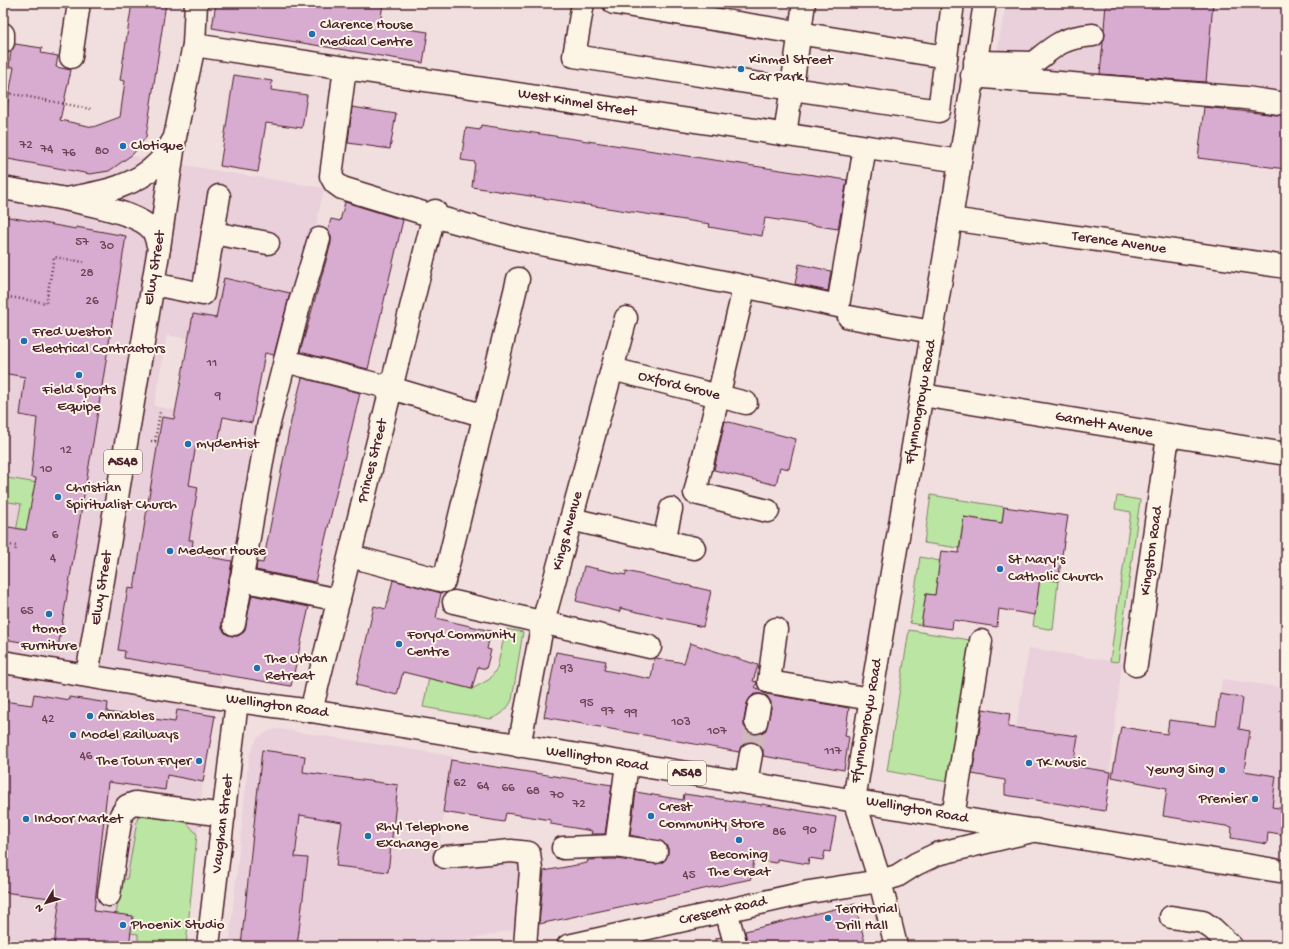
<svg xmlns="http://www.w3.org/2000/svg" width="1289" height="949" font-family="'Gochi Hand',sans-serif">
  <rect width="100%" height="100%" fill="#f1dfdf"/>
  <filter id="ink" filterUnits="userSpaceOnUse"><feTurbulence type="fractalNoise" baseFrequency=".025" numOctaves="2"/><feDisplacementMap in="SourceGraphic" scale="8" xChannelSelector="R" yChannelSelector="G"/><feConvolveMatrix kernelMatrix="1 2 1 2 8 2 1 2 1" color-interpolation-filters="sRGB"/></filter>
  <g filter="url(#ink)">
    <g fill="#e9d0da">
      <polygon points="1006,3 1286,3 1286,96 993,72"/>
      <polygon points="3,132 195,167 324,188 313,240 284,357 167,335 154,406 266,427 203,782 197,834 184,820 144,882 138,941 158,944 158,946 3,946"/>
      <polygon points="1029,648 1122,663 1105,811 1005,795"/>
      <polygon points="1222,679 1286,688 1286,835 1203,822"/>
      <polygon points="279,729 452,756 439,850 512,857 526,869 519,928 443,946 229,946 249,756 257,738 271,730"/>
    </g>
    <g fill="#bae5a2" stroke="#828266">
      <polygon points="7,478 50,485 31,546 14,543 21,504 3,501"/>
      <polygon points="931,495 1004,507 1002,523 964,517 959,548 924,543"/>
      <polygon points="1117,496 1140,500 1118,662 1110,661 1131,512 1115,509"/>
      <polygon points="920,557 940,561 935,595 926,594 921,625 910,623"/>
      <polygon points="1040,578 1058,581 1053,630 1033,626"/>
      <path d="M506 629 523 632 512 700C507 710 501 716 490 719L423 707 429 678 472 689 490 679 497 668Z"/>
      <polygon points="909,630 970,640 948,782 887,771"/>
      <polygon points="138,816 184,820 197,834 186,946 158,946 158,944 138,941 138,934 130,933 116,914 122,879 127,879"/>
    </g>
    <g fill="#d7acd0" stroke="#4a1f2b" fill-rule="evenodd">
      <polygon points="132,3 166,3 146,137 133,154 109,171 90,174 3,158 3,128 14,67 9,67 11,51 15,44 42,48 41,53 58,56 56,67 71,70 60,120 93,127 120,117 125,81 120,80"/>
      <polygon points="216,3 383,3 380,25 428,32 423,63 212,28"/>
      <polygon points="1106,3 1213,3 1206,82 1100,74 1103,42 1105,34 1104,29"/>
      <polygon points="234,75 272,81 271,90 307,95 302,128 266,123 258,172 220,166"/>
      <polygon points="352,107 396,114 390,149 348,143"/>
      <polygon points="1204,107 1286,116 1286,169 1198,158"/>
      <polygon points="481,125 847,180 838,229 765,218 762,236 709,227 710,224 472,187 475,162 461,160 466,128 480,130"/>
      <polygon points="345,202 403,220 368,369 300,352 331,243 331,236 328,230 331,219 340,221"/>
      <polygon points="3,216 76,229 76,227 126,236 93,442 58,648 3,639 3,526 26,530 36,478 31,477 37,418 20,415 25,377 3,373"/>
      <polygon points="799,264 831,271 828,291 795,284"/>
      <polygon points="224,278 290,293 274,355 265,353 252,423 223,417 217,448 196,445 189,485 198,487 189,540 193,540 192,550 209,553 209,557 232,561 222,622 222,629 226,634 232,636 238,636 244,632 252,595 309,607 291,686 124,658 125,651 118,650 128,588 134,589 162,417 174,419 193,314 216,318"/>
      <polygon points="302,378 360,393 315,582 256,570 257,562 263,563 291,421"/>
      <polygon points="725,421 796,439 789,469 780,467 776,485 714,470"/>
      <polygon points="1004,507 1068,516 1058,581 1040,578 1035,615 999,609 997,627 953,620 952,629 921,625 926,594 935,595 941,551 959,553 964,517 1002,523"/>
      <polygon points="584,566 626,575 626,571 711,591 703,627 620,608 620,612 576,601"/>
      <polygon points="393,580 441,593 436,618 491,631 487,649 491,650 486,669 478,667 472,689 403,672 397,695 356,685 374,606 386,609"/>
      <path d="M690 643 758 665 753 681 757 682 755 687 767 694 849 708 845 736 849 737 844 770 763 756V749L759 744 754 742H746L741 746 739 752 544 717 556 652 606 661 604 670 651 679 654 659 656 658 684 663ZM754 694H761L767 696 771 702V708L766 730 760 734H754L748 731 744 726V720L747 703 750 698Z"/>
      <polygon points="34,694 69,700 69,697 108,703 107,712 175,722 177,710 215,716 203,782 167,775 165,790 108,782 94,911 133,916 129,946 54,946 59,904 58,899 3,892 3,701 32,705"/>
      <polygon points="1220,694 1243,698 1239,729 1250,731 1244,771 1276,776 1272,807 1286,809 1286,835 1268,832 1267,844 1231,838 1232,827 1163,816 1167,788 1112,777 1121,727 1167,734 1169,720 1216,726"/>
      <polygon points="983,709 1010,714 1008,727 1078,736 1073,766 1111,772 1105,811 1005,795 1005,780 972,774"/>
      <polygon points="262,750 305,756 303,772 398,785 388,872 336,866 342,822 300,815 295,857 308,858 297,946 241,946"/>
      <polygon points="451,760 612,785 605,834 591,834 592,831 551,824 551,820 506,813 504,822 443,812"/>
      <polygon points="636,792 683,800 684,794 762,805 762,804 836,817 830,852 825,851 823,860 809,858 808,864 777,859 777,863 754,860 751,879 539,924 544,871 587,863 588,860 615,859 655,864 661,863 666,859 668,853 668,848 663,842 630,835"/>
      <polygon points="855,904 866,946 748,946 745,931"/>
      <polygon points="721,937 723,946 717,946 716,938"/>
    </g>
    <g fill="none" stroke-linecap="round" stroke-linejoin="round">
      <polyline stroke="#d0b9bb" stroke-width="22" stroke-dasharray="22 11" stroke-linecap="butt" points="751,754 756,722"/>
      <defs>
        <g id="minor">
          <polyline points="583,3 574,56 939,111 953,3"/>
          <polyline points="614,3 946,57"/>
          <polyline points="3,34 3,42"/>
          <polyline points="194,45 960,161"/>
          <polyline points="71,57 79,3"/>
          <path d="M975 62 1033 63C1057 44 1062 38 1093 35"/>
          <polyline points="345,68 331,176 335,183 342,188 433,216 522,240 838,306 865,147"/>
          <polyline points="972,76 1246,98 1286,104"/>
          <polyline points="785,135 804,3"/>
          <path d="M65 199C98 193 135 188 159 162 164 156 169 148 173 141"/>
          <polyline points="951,219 1286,267"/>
          <polyline points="213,233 268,243"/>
          <polyline points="159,248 175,137 194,45 196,3"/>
          <polyline points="153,284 203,294 219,196"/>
          <polyline points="742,297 695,493 768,511"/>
          <polyline points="849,317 932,332"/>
          <polyline points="285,361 391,388 485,416"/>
          <polyline points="612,369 746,403"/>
          <polyline points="922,395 1286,454"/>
          <polyline points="571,519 694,548"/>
          <polyline points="664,541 671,509"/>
          <polyline points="350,556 444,581 518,279"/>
          <polyline points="241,580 339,600"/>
          <polyline points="454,602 650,647"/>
          <polyline points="234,624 268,427 299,306 319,239"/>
          <polyline points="776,629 769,682 871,699"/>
          <polyline points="1136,665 1168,436"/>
          <polyline points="311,711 435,211"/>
          <polyline points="756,722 759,706"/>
          <polyline points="519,746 543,622 626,318"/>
          <polyline points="746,782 751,754"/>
          <polyline points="953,817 981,641"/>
          <polyline points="616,846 627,764"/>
          <polyline points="563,848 616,846 656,852"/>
          <polyline points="445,857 511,851 529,853 531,870 525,946"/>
          <polyline points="109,895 121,815 127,806 135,803 224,815"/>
          <polyline points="726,911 736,946"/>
          <polyline points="1171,917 1203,922 1213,929 1231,946"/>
          <polyline points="208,946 237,701"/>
          <polyline points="568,946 809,892 880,881 897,876 916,864 937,854 1036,830"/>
          <polyline points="896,946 880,881 854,800 951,219 985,3"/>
        </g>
        <g id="major">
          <path d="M3 188C33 194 138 207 153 231 156 236 157 243 159 248L87 675"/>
          <polyline points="3,662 237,701 311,711 1286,872"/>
        </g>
      </defs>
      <use href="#minor" stroke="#4a1f2b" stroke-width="25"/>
      <use href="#major" stroke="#4a1f2b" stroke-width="25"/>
      <g stroke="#4a1f2b" stroke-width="2.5" stroke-dasharray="1 3" stroke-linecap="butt">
        <polyline points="3,92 91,109"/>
        <polyline points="3,296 46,303 54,257 84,262"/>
        <polyline points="151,441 159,442"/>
        <polyline points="155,441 160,412"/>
        <polyline points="3,476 3,485"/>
        <polyline points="3,544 16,546 15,552"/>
      </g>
      <use href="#minor" stroke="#fcf5e5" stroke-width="22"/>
      <use href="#major" stroke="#fcf5e5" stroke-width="22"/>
    </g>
  </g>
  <g fill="#1f6fb2" stroke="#fcf5e5" stroke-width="1.5">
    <circle cx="312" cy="34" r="4"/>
    <circle cx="741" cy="69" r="4"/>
    <circle cx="123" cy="146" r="4"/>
    <circle cx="24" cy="341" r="4"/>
    <circle cx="79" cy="375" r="4"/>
    <circle cx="188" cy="444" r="4"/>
    <circle cx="58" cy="497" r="4"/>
    <circle cx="170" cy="551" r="4"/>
    <circle cx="1000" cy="569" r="4"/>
    <circle cx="49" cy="614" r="4"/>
    <circle cx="399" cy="644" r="4"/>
    <circle cx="257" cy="668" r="4"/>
    <circle cx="90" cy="716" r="4"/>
    <circle cx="73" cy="735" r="4"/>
    <circle cx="199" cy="761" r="4"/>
    <circle cx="1029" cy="763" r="4"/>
    <circle cx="1222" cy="770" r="4"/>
    <circle cx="1255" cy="799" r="4"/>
    <circle cx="651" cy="816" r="4"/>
    <circle cx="26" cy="819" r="4"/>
    <circle cx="368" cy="836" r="4"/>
    <circle cx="739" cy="840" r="4"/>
    <circle cx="828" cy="918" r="4"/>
    <circle cx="123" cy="925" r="4"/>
  </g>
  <g text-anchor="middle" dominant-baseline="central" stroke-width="4" stroke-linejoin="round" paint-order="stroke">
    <g font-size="13" fill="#6d4254">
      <text x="26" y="145">72</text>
      <text x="47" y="149">74</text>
      <text x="102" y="151">80</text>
      <text x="69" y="153">76</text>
      <text x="82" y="242">57</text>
      <text x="107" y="246">30</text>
      <text x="87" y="273">28</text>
      <text x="92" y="301">26</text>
      <text x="212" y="363">11</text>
      <text x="218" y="396">9</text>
      <text x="66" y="450">12</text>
      <text x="46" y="469">10</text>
      <text x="55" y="535">6</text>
      <text x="53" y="558">4</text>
      <text x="27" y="611">65</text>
      <text x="567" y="669">93</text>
      <text x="587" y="703">95</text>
      <text x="608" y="711">97</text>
      <text x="631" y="713">99</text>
      <text x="48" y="719">42</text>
      <text x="681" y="722">103</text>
      <text x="717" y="731">107</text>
      <text x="833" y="751">117</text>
      <text x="86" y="756">46</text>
      <text x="460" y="783">62</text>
      <text x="483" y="786">64</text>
      <text x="508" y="788">66</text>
      <text x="533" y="791">68</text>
      <text x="557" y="795">70</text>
      <text x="579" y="804">72</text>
      <text x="810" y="830">90</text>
      <text x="779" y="832">86</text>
      <text x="689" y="875">45</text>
    </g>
    <g fill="#fcf5e5" stroke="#7f5f63" stroke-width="1">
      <rect x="104" y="450" width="38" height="24" rx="3"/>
      <rect x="668" y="761" width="38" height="24" rx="3"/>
    </g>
    <g font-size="14" font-weight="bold" fill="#4a1f2b">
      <text x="123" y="462">A548</text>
      <text x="687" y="773">A548</text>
    </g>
    <g font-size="15" fill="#4a1f2b" stroke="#fcf5e5" text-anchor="start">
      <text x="320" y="25">Clarence House<tspan x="320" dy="17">Medical Centre</tspan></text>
      <text x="749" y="60">Kinmel Street<tspan x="749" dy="17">Car Park</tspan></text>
      <text x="131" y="146">Clotique</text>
      <text x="32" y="332">Fred Weston<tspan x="32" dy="17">Electrical Contractors</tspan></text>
      <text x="79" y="390" text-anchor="middle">Field Sports<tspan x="79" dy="17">Equipe</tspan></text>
      <text x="196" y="444">mydentist</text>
      <text x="66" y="488">Christian<tspan x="66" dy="17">Spiritualist Church</tspan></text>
      <text x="178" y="551">Medeor House</text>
      <text x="1008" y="560">St Mary's<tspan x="1008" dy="17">Catholic Church</tspan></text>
      <text x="49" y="629" text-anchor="middle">Home<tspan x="49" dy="17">Furniture</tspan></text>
      <text x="407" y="635">Foryd Community<tspan x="407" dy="17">Centre</tspan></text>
      <text x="265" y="659">The Urban<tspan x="265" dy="17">Retreat</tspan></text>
      <text x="98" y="716">Annables</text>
      <text x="81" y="735">Model Railways</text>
      <text x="191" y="761" text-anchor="end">The Town Fryer</text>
      <text x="1037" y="763">TK Music</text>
      <text x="1214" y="770" text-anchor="end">Yeung Sing</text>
      <text x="1247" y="799" text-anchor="end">Premier</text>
      <text x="659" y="807">Crest<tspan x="659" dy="17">Community Store</tspan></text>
      <text x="34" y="819">Indoor Market</text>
      <text x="376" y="827">Rhyl Telephone<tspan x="376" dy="17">Exchange</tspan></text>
      <text x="739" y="855" text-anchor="middle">Becoming<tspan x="739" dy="17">The Great</tspan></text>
      <text x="836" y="909">Territorial<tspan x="836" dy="17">Drill Hall</tspan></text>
      <text x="131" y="925">Phoenix Studio</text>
    </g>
    <g font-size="15" fill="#4a1f2b" stroke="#fcf5e5">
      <text transform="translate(577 103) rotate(9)">West Kinmel Street</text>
      <text transform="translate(1119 243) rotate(8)">Terence Avenue</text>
      <text transform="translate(155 268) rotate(-81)">Elwy Street</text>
      <text transform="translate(679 386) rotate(14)">Oxford Grove</text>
      <text transform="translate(921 402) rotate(-80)">Ffynnongroyw Road</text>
      <text transform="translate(1104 425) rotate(10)">Garnett Avenue</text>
      <text transform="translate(373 461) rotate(-76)">Princes Street</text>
      <text transform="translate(568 531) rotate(-75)">Kings Avenue</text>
      <text transform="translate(1152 551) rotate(-82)">Kingston Road</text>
      <text transform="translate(102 588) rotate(-81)">Elwy Street</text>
      <text transform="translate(277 706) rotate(8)">Wellington Road</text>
      <text transform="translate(867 721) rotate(-80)">Ffynnongroyw Road</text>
      <text transform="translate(597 759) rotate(9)">Wellington Road</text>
      <text transform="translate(917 810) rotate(10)">Wellington Road</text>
      <text transform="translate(223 824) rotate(-83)">Vaughan Street</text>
      <text transform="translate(723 911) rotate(-13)">Crescent Road</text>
    </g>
  </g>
  <rect width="1289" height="949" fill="none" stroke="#fcf5e5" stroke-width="16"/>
  <rect x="8" y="8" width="1273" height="933" fill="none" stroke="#4a1f2b" stroke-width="1.5" filter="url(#ink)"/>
  <g transform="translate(46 903) rotate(232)" stroke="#fcf5e5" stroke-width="3" paint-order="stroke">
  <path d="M0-3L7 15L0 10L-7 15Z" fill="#4a1f2b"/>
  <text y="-6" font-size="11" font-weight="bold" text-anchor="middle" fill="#4a1f2b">N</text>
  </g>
</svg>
